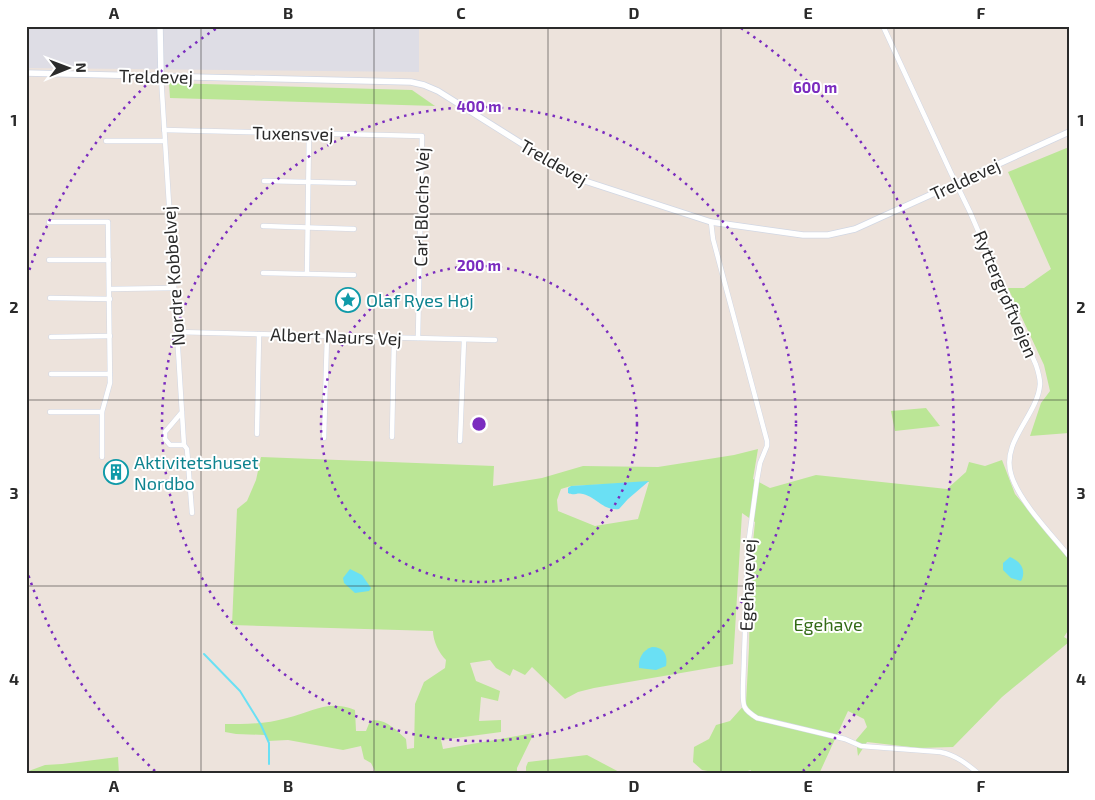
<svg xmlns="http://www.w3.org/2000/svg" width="1095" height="800" font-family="'Exo 2',sans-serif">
  <rect width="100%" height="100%" fill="#ede3dc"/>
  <polygon fill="#dedde5" points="26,26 419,26 419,72 26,68"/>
  <g fill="#bbe696" fill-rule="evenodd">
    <polygon points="169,83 412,90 435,106 170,98"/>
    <polygon points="1069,147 1069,433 1030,436 1041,403 1050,391 1044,365 1008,288 1024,288 1051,269 1008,172"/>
    <polygon points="926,408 940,426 895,431 891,411"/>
    <path d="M758 449 753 479 770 488 816 475 947 489 966 472 969 462 985 466 1002 460 1015 494 1069 559V629L1064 637 1069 640V642L1002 697 953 747 919 748 867 742 858 756 856 740 867 727 864 719 848 711 819 774H750L751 770 737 774H712L713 772 702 770 693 762 694 747 709 739 716 725 730 721 746 703 749 648 751 563 755 522 742 513 733 664 594 688 578 692 565 699 532 667 525 675 513 669 510 676 496 668 490 660 470 663 476 681 500 691 498 701 481 697 479 721 501 720V732L441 740 443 749 534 733 517 768V774H373L375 771 371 763 364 759 361 746 343 750 288 740 268 741 265 735 236 734 225 732V724C246 724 267 724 287 718 312 712 329 699 355 710L356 731H366L370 721C384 717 396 730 406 739L407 749 414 748 415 704 424 682 445 668 446 660C439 653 433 641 433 631L232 625 237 509 247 501 256 480 261 457 494 466 493 486 542 478 583 466 658 467 734 455ZM649 482 638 519 595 526 558 511 557 500 561 489 571 486Z"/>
    <polygon points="587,755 623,774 526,774 526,767 528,762"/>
    <polygon points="118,757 119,774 26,774 26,772 45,765 62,764"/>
  </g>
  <g fill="#6ae0f4">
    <path d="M649 481 628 499 619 509C603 511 598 498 583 494 578 492 573 496 568 493V488L571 486Z"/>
    <path d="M1010 557C1020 561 1027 570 1021 581L1011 578 1003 570V563Z"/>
    <polygon points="350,569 362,575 371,588 369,591 355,593 344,583 343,578"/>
    <path d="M652 647C664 647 668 655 666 666L656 670 639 668C638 658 643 650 652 647Z"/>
  </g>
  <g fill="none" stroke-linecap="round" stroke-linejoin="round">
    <polyline stroke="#6ae0f4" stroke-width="2" points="204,654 240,691 261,725 269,743 269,764"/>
    <defs>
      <g id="minor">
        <path d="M883 26 951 173 970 212 1036 365C1038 371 1040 377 1040 384 1038 415 1001 441 1011 474 1018 500 1051 534 1069 556"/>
        <polyline points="161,76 184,445 170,445 165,439 165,432 182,412"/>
        <polyline points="164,130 422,136 418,338"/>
        <polyline points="106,141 165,141"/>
        <polyline points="264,181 354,183"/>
        <polyline points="49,222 108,222 110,383 102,412 50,412"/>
        <path d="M711 222 713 239 767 441V446L760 463 757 480 748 546 743 686C743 705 741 708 757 718L845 739 861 746 940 752C956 755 967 764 979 774"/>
        <polyline points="263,226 354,229"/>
        <polyline points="49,260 109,260"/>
        <polyline points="263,273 354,275"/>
        <polyline points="307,273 309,134"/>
        <polyline points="110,289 174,288"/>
        <polyline points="50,298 110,299"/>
        <polyline points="177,332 495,340"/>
        <polyline points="51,337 110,336"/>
        <polyline points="51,374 110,374"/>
        <polyline points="257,434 259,334"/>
        <polyline points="392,437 394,338"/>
        <polyline points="324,438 327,336"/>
        <polyline points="460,441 464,340"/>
        <polyline points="184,445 187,449 192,513"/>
        <polyline points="102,457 102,412"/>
        <polyline points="26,492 27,492"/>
      </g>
      <g id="tertiary">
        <polyline points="160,26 161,76"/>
        <polyline points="26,73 411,82 424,85 438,91 567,172 585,181 711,222 803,235 828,235 855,229 1069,132"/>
      </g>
    </defs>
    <use href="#minor" stroke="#d1d7e4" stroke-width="5.5"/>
    <use href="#tertiary" stroke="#d1d7e4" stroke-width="7"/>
    <use href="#minor" stroke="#fff" stroke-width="4.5"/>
    <use href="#tertiary" stroke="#fff" stroke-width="5.5"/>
  </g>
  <path fill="none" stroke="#2a2a2a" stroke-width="1" stroke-opacity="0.55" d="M201 26V774M374 26V774M548 26V774M721 26V774M894 26V774M26 214H1069M26 400H1069M26 586H1069"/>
  <g fill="none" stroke="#7b2cbf" stroke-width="2.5" stroke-dasharray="2.5 5">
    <circle cx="479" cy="424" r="158"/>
    <circle cx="479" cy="424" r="317"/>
    <path d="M155 771A475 475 0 0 1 27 571M27 277A475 475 0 0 1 217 28M741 28A475 475 0 0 1 803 771"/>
  </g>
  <defs>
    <symbol id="sight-ring" viewBox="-11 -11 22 22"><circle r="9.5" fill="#fff" stroke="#0f9aa8" stroke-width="1.5"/><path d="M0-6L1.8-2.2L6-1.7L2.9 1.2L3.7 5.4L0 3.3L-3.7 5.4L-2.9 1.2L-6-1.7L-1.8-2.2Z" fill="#0f9aa8"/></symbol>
    <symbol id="building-ring" viewBox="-11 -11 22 22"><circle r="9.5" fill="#fff" stroke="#0f9aa8" stroke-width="1.5"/><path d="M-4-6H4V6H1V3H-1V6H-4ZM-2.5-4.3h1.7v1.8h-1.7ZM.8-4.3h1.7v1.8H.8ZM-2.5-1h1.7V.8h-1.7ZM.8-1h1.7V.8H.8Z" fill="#0f9aa8"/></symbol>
  </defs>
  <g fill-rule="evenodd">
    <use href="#sight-ring" x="334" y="286" width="28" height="28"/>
    <use href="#building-ring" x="102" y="458" width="28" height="28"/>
  </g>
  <g text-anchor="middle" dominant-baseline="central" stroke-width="4" stroke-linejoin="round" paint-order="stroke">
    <g font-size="18" fill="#2a2a2a" stroke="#fff">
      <text transform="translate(156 76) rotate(1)">Treldevej</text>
      <text transform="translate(293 133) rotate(1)">Tuxensvej</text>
      <text transform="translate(554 162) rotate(30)">Treldevej</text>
      <text transform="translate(965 179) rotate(-25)">Treldevej</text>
      <text transform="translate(421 207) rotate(-89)">Carl Blochs Vej</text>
      <text transform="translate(173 276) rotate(-94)">Nordre Kobbelvej</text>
      <text transform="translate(1006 294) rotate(67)">Ryttergrøftvejen</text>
      <text transform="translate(336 336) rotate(2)">Albert Naurs Vej</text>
      <text transform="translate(747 585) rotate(-88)">Egehavevej</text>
    </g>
    <g font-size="18" fill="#0d838f" stroke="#fff" text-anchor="start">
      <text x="366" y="300">Olaf Ryes Høj</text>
      <text x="134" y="462">Aktivitetshuset<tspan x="134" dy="21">Nordbo</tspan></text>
    </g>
    <g font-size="18" fill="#336b17" stroke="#fff">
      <text x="828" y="624">Egehave</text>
    </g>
  </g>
  <circle cx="479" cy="424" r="8" fill="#7b2cbf" stroke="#fff" stroke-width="2.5"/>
  <g font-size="15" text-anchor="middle" font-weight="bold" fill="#7b2cbf" stroke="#fff" stroke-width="4" stroke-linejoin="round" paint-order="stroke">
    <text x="815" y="93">600 m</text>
    <text x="479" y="112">400 m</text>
    <text x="479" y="271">200 m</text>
  </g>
  <rect width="1095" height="800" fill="none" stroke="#ffffff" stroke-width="55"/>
  <g transform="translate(68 68) rotate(89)" stroke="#ffffff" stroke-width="4" paint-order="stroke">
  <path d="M0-4L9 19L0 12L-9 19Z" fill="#2a2a2a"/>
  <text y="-8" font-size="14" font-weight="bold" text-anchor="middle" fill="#2a2a2a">N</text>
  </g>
  <rect x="28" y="28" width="1040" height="744" fill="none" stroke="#2a2a2a" stroke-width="2"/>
  <g font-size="16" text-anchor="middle" font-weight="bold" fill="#2a2a2a">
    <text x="114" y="19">A</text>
    <text x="288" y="19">B</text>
    <text x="461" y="19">C</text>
    <text x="634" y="19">D</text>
    <text x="808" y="19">E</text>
    <text x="981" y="19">F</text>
    <text x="14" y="126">1</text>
    <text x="1081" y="126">1</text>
    <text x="14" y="313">2</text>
    <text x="1081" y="313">2</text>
    <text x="14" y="499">3</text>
    <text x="1081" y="499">3</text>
    <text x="14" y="685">4</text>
    <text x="1081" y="685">4</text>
    <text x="114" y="792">A</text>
    <text x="288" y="792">B</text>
    <text x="461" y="792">C</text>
    <text x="634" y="792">D</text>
    <text x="808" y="792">E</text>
    <text x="981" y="792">F</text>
  </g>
</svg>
